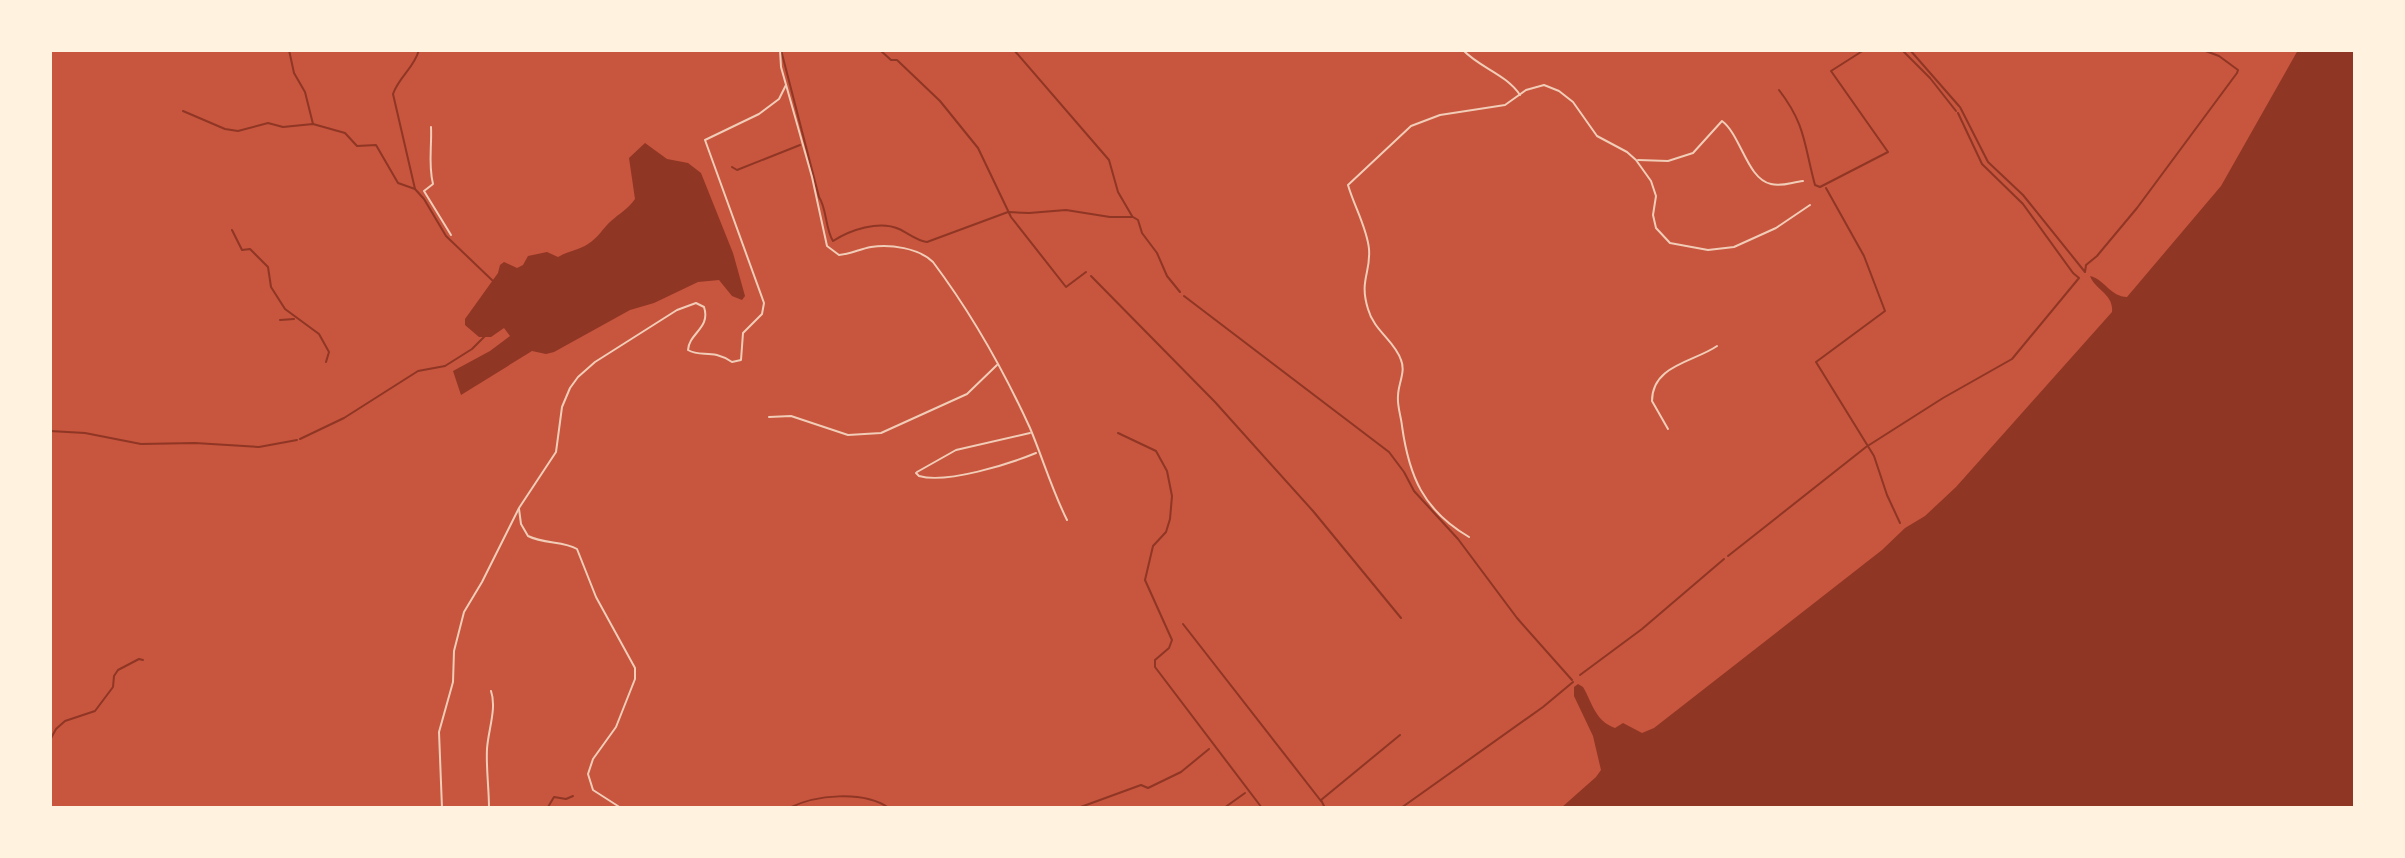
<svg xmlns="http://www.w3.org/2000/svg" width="2405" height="858" font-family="Barlow,sans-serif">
  <rect width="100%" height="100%" fill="#c8553d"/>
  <g fill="#8f3625">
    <path d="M2298 50H2355V808H1561L1596 777 1601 770 1593 736 1574 696V687L1578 684 1583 687C1592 702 1595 721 1615 728L1623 723 1642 733 1654 728 1882 550 1905 528 1925 516 1956 487 2112 312C2114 294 2095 290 2090 276 2104 279 2111 297 2127 297L2221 186Z"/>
    <path d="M645 143 667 159 688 163 701 173 733 253 745 296 742 300 732 296 719 280 698 282 654 303 630 310 554 352 546 354 532 351 461 395 453 371 490 351 510 336 504 328 491 337H479L465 325V319L498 273 500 265 504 262 517 268 523 265 528 256 547 252 558 257C568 251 579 250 588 244 598 238 603 228 611 221 620 213 628 209 635 199L629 158Z"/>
  </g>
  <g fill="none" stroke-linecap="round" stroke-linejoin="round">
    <g stroke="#8f3625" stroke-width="2">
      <polyline points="289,50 294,73 305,92 313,124"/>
      <path d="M781 50 819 197C827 209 825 228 833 241 850 230 879 220 899 229 908 233 917 241 927 242L1008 212 1029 213 1066 210 1110 217H1133L1138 220 1142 233 1157 253 1167 276 1180 292"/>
      <polyline points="880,50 891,60 897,60 940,101 978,148 1011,217 1066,287 1086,272"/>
      <polyline points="1014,50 1109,160 1118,192 1132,216"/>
      <polyline points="1902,50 1930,78 1956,111"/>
      <polyline points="1910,50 1959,106"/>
      <path d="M1779 90C1806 125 1804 145 1815 185L1820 187 1888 152 1831 71 1864 50"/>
      <polyline points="1960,107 1988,162 2023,195 2085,272 2086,265 2097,256 2137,208 2237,73 2238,70 2219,56 2203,50"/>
      <polyline points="183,111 225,129 238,131 268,123 283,127 313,124 345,133 357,146 376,145 398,183 415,189 424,199 446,236 494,282"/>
      <polyline points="732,167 737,170 800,145"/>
      <polyline points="1826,188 1864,256 1885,311 1816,362 1874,456 1887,495 1900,523"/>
      <path d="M415 189 393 94C399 77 414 68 419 50"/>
      <polyline points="232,230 242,250 250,249 268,267 271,287 285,309 319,334 329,352 326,362"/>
      <polyline points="1091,276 1215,402 1313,511 1401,618"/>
      <polyline points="1184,296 1389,452 1404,472 1414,491 1458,539 1517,618 1572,680"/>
      <polyline points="280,320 294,319"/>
      <polyline points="50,431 85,433 141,444 195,443 259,447 297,440"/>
      <polyline points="1118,433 1156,451 1167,471 1172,496 1170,519 1166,532 1153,546 1145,580 1172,640 1169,648 1155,660 1155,667 1262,808"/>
      <polyline points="300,439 344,418 418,371 445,366 472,349 485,336"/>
      <polyline points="1728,556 1866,447 1943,398 2012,359 2079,278 2073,273 2023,204 1982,164 1958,113"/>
      <polyline points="1183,624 1321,801"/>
      <polyline points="1580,675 1642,629 1724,559"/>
      <polyline points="50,740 56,729 65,721 95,711 113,687 114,676 118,670 139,659 143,660"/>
      <polyline points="542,808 548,807 554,797 566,799 573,796"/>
      <path d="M789 808C815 795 863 790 889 808"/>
      <polyline points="1078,808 1141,785 1148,788 1181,772 1209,749"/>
      <polyline points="1224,808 1245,793"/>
      <polyline points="1325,808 1321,800 1400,735"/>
      <polyline points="1401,808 1543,707 1573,682"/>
    </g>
    <g stroke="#f1ccb7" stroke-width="2">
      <path d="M780 50 781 67 812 177 827 246 839 255C850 254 860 249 871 247 890 244 919 248 933 262 972 314 1003 369 1030 428 1043 459 1052 490 1067 520"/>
      <path d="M1463 50C1480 68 1506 74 1520 95"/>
      <path d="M431 127C432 147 428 164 433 184L424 191 451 235"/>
      <path d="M1638 160 1668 161 1693 153 1722 121C1741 135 1747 179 1771 184 1782 187 1792 182 1803 181"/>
      <polyline points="769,417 791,416 848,435 881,433 967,394 997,365"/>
      <path d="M1668 429 1652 401C1652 365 1694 362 1717 346"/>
      <polyline points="917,472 956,450 1030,433"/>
      <path d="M916 473 919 476C947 484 1009 464 1036 453"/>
      <path d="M519 509 521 524 528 536C544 544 564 541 577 549L596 597 635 668V679L616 727 593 759 588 774 593 790 621 808"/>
      <path d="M1469 537C1423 510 1409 476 1402 426 1401 416 1397 406 1398 396 1398 384 1406 372 1401 360 1395 341 1374 331 1368 309 1359 280 1371 273 1369 249 1367 228 1354 206 1348 185L1411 126 1440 115 1505 105 1526 90 1544 85 1559 91 1573 102 1597 136 1627 152 1636 160 1651 181 1656 196 1653 215 1656 228 1670 243 1708 250 1734 247 1776 228 1810 205"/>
      <path d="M442 808 439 732 453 682 454 651 464 612 482 582 519 508 556 452 562 407 570 388 578 377 595 362 677 310 696 303 704 307C711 328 689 333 688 350 701 358 712 348 732 362L741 360 743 333 762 314 764 303 705 140 759 114 779 99 786 85"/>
      <path d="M489 808C489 788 486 769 487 749 488 731 497 708 491 691"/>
    </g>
  </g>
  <rect width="2405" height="858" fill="none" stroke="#fff3e0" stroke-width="104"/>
</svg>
